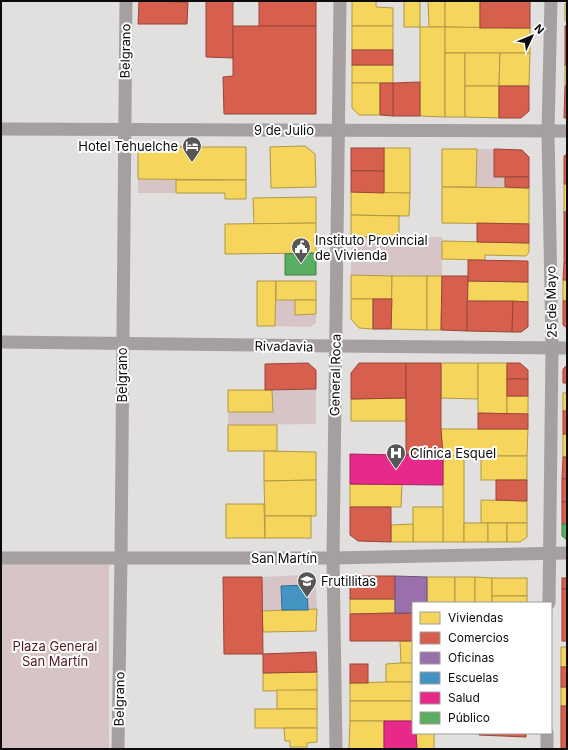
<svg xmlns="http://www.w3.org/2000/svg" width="568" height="750" font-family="Inter,sans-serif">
  <rect width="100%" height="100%" fill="#e2dfdf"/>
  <g fill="#d7c4c6">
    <polygon points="477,149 494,149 494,177 505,177 505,187 476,187"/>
    <polygon points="138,179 176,180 176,193 138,193"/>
    <polygon points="351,237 442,237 442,276 351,275"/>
    <polygon points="276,300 295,300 295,314 316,314 316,323 310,327 275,326"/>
    <polygon points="316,389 316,424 228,425 228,412 272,412 272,390"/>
    <polygon points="1,557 109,558 109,749 1,749"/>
    <polygon points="304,575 316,586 317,609 308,610 306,585 281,586 282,610 262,611 262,577"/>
  </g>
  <g fill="#f6d55c" stroke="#b09844">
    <polygon points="352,1 376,1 376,7 393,8 393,26 352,26"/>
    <rect x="404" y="1" width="16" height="26"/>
    <polygon points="428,1 445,1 445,27 429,27"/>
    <polygon points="445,1 480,1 480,28 445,27"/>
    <rect x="565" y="4" width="2" height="17"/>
    <rect x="352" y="26" width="41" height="24"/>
    <polygon points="420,27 445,27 445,117 420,116"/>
    <polygon points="445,27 530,28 530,53 445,53"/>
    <rect x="445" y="53" width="20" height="64"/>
    <polygon points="465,53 500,53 499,86 465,86"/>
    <polygon points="500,53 530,53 529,86 499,86"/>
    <rect x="352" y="65" width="41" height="18"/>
    <rect x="565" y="65" width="2" height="21"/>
    <polygon points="352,83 380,83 380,115 359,115 352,108"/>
    <polygon points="465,86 499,86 499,118 465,117"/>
    <polygon points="305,146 315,154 316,187 271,188 270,147"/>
    <polygon points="138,147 246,147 246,180 138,179"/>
    <rect x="384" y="148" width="26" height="45"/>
    <polygon points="442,149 477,149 476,187 442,187"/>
    <polygon points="176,180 246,180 246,199 225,199 225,193 176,193"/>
    <rect x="564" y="184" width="3" height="28"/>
    <polygon points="442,187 529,188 529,224 442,223"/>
    <polygon points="351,192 410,193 409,216 351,215"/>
    <polygon points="316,197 316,223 254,224 253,198"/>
    <polygon points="351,215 399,216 399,237 351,237"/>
    <polygon points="316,223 316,253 225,254 225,224"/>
    <polygon points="442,241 529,243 529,252 526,256 485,255 485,260 442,259"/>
    <polygon points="351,275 392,276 392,299 351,299"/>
    <polygon points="392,276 427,276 427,330 391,329"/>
    <polygon points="427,276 442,276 441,330 427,330"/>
    <rect x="563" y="280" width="4" height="21"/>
    <polygon points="257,281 276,281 275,326 257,326"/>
    <rect x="276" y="281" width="40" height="19"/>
    <polygon points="468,281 528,282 528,302 467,301"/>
    <polygon points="351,299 373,299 373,329 359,328 351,319"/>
    <polygon points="295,300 316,300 316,314 295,315"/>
    <polygon points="441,363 478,363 478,399 441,398"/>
    <polygon points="478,363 507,363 507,414 478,413"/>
    <polygon points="228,390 272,390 273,412 228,412"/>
    <rect x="563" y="393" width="4" height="18"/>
    <rect x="507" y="396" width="21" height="18"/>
    <polygon points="406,398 406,421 351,421 351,399"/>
    <rect x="228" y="425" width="49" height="26"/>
    <polygon points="441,429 528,429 527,456 443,456"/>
    <rect x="563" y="434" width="4" height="23"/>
    <polygon points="264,451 316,452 316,480 264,481"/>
    <rect x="443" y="456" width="21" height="86"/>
    <rect x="481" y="456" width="46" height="24"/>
    <polygon points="316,480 316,516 265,516 264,481"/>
    <polygon points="350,484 402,484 401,507 350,507"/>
    <polygon points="481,500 527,501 527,523 481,523"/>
    <polygon points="226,504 264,504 265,538 226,538"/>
    <rect x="413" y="507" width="30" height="35"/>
    <rect x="265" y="516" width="46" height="22"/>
    <rect x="464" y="523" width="24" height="19"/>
    <rect x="488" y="523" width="19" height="19"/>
    <polygon points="507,523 527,523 527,537 520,542 507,542"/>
    <polygon points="413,524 413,542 391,542 391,525"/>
    <rect x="427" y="577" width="28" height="26"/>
    <rect x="455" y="577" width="20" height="26"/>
    <polygon points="475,577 492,578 492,603 475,603"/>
    <rect x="492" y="578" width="35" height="18"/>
    <rect x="492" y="596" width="35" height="7"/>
    <polygon points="350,599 395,599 395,613 350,614"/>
    <polygon points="317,609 316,631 263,632 262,611"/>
    <polygon points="400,641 413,641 413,663 401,663"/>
    <rect x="561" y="647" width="6" height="20"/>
    <polygon points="401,663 413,663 413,682 386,682 386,664"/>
    <polygon points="317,672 317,690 263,691 263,673"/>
    <polygon points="386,682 413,682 413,701 350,701 350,683"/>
    <rect x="561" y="687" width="6" height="19"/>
    <rect x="277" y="690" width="40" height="19"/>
    <rect x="350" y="701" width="63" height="20"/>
    <rect x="255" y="709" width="62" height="19"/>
    <polygon points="350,721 384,721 384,749 349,749"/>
    <polygon points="284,728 317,728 317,742 307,743 307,747 290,747 290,741 285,741"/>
    <polygon points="416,733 434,733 434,749 417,749"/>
  </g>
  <g fill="#d6604d" stroke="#994639">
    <polygon points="139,1 188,2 187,24 138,24"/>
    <polygon points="206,1 233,1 233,58 206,57"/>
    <rect x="259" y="1" width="57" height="25"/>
    <rect x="480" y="1" width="50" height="27"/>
    <polygon points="233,26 316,26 316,114 224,114 223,77 233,76"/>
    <rect x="565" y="26" width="2" height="39"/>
    <rect x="352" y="50" width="41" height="15"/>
    <polygon points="420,82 420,116 393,116 393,83"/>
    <polygon points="380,83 393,83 393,116 380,115"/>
    <polygon points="499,86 529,86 529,111 521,118 499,118"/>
    <polygon points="565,86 567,86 567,118 564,118"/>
    <rect x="351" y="148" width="33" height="23"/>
    <polygon points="494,149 522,150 529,157 529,177 494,177"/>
    <polygon points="567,154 567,184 564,184 564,156"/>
    <polygon points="351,171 384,171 384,193 351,192"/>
    <polygon points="505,177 529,177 529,188 505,187"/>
    <rect x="564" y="212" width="3" height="51"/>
    <polygon points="477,223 529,224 529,243 477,242"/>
    <polygon points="468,260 528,261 528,282 468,281"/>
    <polygon points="564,263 567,263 567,280 563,280"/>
    <polygon points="442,276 468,276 467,331 441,330"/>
    <polygon points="373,299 392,299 391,329 373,329"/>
    <polygon points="467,301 513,301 512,332 467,331"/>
    <polygon points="513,301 528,302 528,327 521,332 512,332"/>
    <polygon points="563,301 567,301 567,328 563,325"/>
    <polygon points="308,363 316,370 316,389 265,390 265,364"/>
    <polygon points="359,363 406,363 406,398 351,399 351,373"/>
    <polygon points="406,363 441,363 441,429 443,456 406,455"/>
    <polygon points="507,363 520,363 528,370 528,379 507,379"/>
    <polygon points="567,365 567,383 563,383 563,369"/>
    <rect x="507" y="379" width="21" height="17"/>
    <rect x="563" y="411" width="4" height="23"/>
    <polygon points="478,413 528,414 528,429 478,429"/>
    <polygon points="563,457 567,457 567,479 562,479"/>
    <rect x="562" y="479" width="5" height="23"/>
    <polygon points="496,480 527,480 527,501 496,500"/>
    <rect x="562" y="502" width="5" height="22"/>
    <polygon points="350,507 391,507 391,542 358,541 350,535"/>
    <polygon points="357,576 395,576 395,599 350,599 350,583"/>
    <polygon points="223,577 262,577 263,654 224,654"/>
    <rect x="562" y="578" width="5" height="11"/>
    <rect x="562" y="589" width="5" height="52"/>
    <polygon points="395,613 413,613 413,641 350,641 350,614"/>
    <polygon points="316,652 317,672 263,673 263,654"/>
    <rect x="350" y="664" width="18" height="19"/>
    <rect x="561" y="667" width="6" height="20"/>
    <rect x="561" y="706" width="6" height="43"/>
    <polygon points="479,733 526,733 526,737 479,735"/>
  </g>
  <polygon fill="#9970ab" stroke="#6f527b" points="395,576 427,577 427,603 413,603 413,613 395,613"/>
  <polygon fill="#4393c3" stroke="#326a8c" points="307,585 308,610 282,610 281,586"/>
  <g fill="#e7298a" stroke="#a52064">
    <polygon points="350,454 443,456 443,485 350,484"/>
    <polygon points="384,721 413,721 413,733 416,733 417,749 384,749"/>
  </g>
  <g fill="#5aae61" stroke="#437d47">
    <polygon points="316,253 316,275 285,275 285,254"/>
    <polygon points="562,524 567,524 567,540 562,536"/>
  </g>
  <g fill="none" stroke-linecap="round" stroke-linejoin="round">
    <g stroke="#a69fa0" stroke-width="13">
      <polyline points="1,129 567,131"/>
      <polyline points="1,342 336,346 567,348"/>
      <polyline points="1,558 333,558 567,553"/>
      <polyline points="549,603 552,348 548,131 551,1"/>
      <polyline points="118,749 121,558 126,1"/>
      <polyline points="336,749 333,558 340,1"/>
      <polyline points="547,749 547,733"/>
    </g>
  </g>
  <defs>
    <symbol id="hotel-pin" viewBox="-11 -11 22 30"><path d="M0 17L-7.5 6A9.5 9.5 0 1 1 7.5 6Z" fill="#575555" stroke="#fff"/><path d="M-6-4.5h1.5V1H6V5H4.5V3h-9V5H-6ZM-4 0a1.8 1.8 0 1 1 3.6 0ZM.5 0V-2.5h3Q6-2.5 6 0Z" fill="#fff"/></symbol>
    <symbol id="civic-pin" viewBox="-11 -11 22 30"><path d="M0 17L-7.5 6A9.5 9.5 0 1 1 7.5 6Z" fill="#575555" stroke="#fff"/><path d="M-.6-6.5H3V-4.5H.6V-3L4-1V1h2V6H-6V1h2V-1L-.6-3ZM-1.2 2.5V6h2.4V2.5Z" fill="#fff"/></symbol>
    <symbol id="hospital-pin" viewBox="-11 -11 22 30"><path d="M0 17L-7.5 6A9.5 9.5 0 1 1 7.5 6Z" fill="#575555" stroke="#fff"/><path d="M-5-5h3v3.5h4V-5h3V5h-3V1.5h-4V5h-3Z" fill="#fff"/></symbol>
    <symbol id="school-pin" viewBox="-11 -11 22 30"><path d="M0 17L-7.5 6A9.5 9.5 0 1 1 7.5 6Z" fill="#575555" stroke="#fff"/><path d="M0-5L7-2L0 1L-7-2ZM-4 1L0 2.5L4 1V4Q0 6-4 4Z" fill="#fff"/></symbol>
  </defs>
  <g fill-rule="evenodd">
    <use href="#hotel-pin" x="181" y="135" width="22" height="30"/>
    <use href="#civic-pin" x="290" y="236" width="22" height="30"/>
    <use href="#hospital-pin" x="385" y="442" width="22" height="30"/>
    <use href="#school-pin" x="296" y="570" width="22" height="30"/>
  </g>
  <g text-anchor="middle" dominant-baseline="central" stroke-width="4" stroke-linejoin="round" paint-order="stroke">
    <g font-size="13" fill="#0c0b0b" stroke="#fff">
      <text transform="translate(125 51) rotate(-89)">Belgrano</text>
      <text x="284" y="130">9 de Julio</text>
      <text transform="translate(551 302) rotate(-91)">25 de Mayo</text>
      <text transform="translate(284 346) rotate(1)">Rivadavia</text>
      <text transform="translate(122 375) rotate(-90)">Belgrano</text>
      <text transform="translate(335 375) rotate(-89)">General Roca</text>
      <text x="284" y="558">San Martín</text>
      <text transform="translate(119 699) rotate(-89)">Belgrano</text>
    </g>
    <g font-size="13" fill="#0c0b0b" stroke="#fff" text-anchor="start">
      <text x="178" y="146" text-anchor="end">Hotel Tehuelche</text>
      <text x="315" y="240">Instituto Provincial<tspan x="315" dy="15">de Vivienda</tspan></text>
      <text x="410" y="453">Clínica Esquel</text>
      <text x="321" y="581">Frutillitas</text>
    </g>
    <g font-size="13" fill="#571926" stroke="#fff">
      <text x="55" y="646">Plaza General<tspan x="55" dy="15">San Martín</tspan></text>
    </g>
  </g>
  <rect width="568" height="750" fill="none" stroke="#0c0b0b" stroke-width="4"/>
  <rect x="412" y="602" width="140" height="132" fill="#ffffff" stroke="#9e9d9d"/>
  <rect x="420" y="612" width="20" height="12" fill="#f6d55c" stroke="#9e9d9d"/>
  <text x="448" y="622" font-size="12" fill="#0c0b0b">Viviendas</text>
  <rect x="420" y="632" width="20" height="12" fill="#d6604d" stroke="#9e9d9d"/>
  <text x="448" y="642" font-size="12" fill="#0c0b0b">Comercios</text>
  <rect x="420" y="652" width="20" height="12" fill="#9970ab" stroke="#9e9d9d"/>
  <text x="448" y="662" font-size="12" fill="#0c0b0b">Oficinas</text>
  <rect x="420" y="672" width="20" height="12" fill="#4393c3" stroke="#9e9d9d"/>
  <text x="448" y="682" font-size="12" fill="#0c0b0b">Escuelas</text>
  <rect x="420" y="692" width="20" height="12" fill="#e7298a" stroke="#9e9d9d"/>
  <text x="448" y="702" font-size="12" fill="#0c0b0b">Salud</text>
  <rect x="420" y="712" width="20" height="12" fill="#5aae61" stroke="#9e9d9d"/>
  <text x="448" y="722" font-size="12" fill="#0c0b0b">Público</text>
  <g transform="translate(532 36) rotate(46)" stroke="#ffffff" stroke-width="3" paint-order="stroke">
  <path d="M0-3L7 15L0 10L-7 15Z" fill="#0c0b0b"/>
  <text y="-6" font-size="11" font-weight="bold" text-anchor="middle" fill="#0c0b0b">N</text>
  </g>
</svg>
